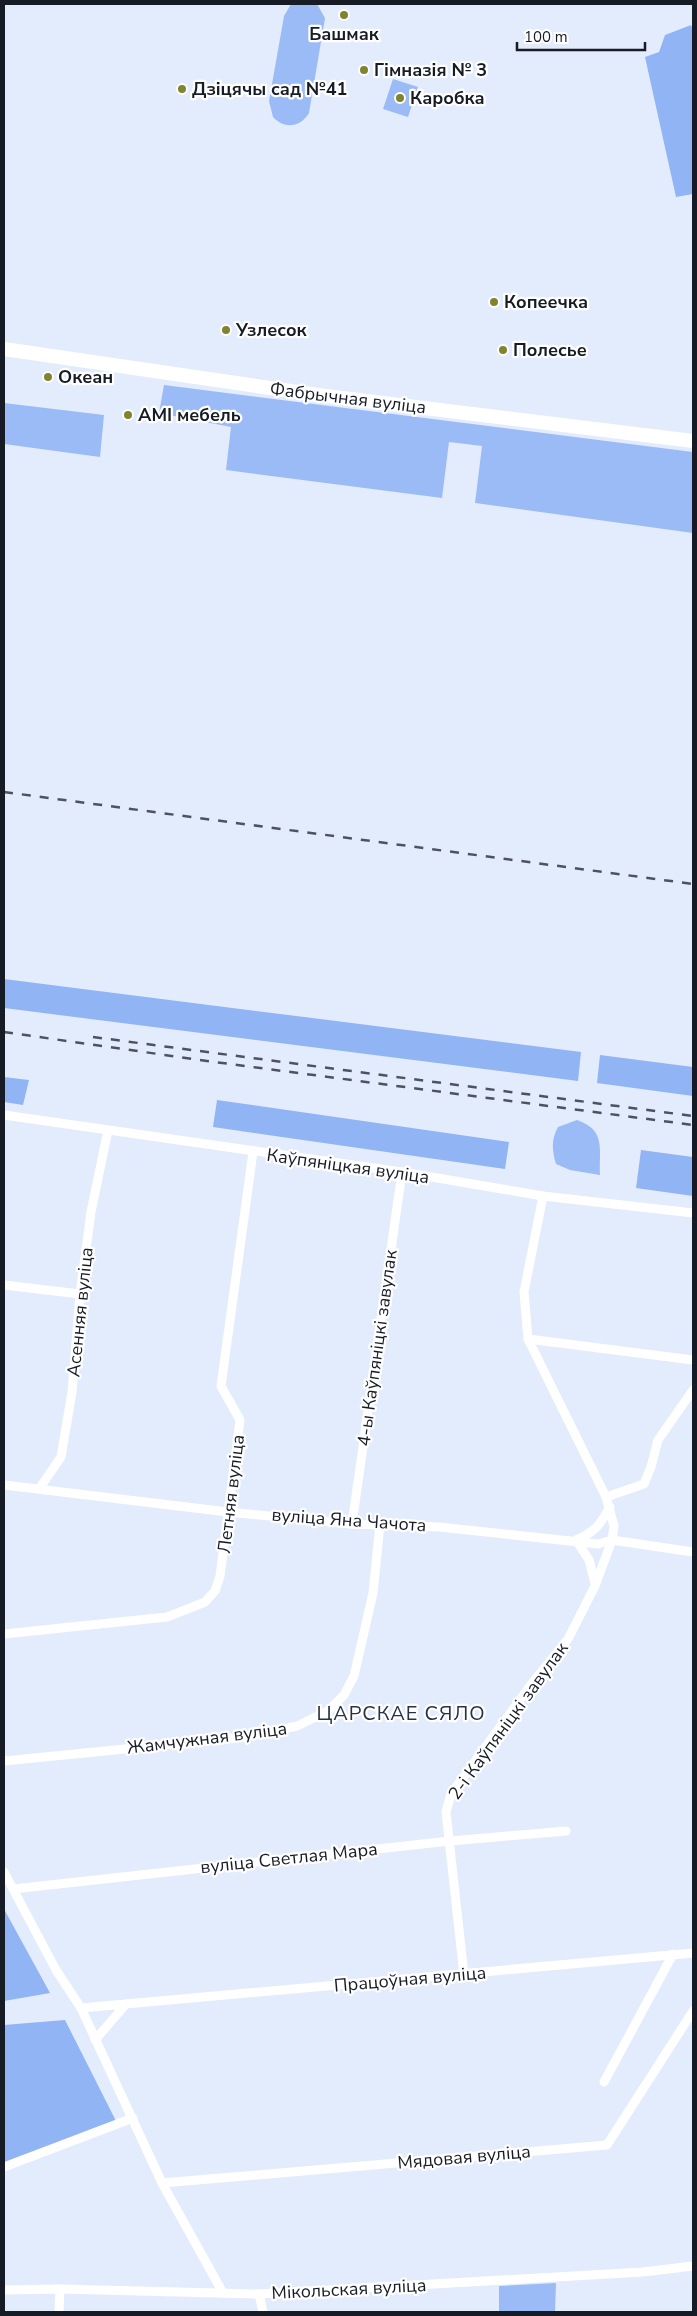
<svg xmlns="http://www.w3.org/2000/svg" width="697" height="2316" font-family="'Nunito Sans',sans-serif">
  <rect width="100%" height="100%" fill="#e3ecfc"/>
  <g fill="#9bbbf6">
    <path d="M291 4H317L325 18 309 113C300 128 284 129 273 117L269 101 284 16Z"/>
    <polygon points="393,79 418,87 408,117 383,109"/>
    <polygon points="164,385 693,452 693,533 475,503 482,446 449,442 442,498 226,470 231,427 159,413"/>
    <polygon points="4,403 104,415 100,457 4,444"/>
    <path d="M577 1120C606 1130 599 1148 600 1175L570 1170 556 1164C552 1150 551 1140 558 1127Z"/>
    <polygon points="556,2283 555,2312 499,2312 499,2286"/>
  </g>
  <g fill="#91b4f5">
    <polygon points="691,25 693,30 693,194 676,197 645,57 659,52 665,35"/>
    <polygon points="4,979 581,1052 578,1081 4,1008"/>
    <polygon points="600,1055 693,1067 693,1096 597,1083"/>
    <polygon points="4,1077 29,1080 23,1105 4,1102"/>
    <polygon points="217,1100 509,1142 505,1169 213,1127"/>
    <polygon points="641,1150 693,1157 693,1196 636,1188"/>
    <polygon points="4,1909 50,1993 4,2001"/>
    <polygon points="65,2020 116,2121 4,2163 4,2025"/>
  </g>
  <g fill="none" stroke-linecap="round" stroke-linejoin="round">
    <g stroke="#fff" stroke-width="9">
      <polyline points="4,1115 402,1172 543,1196 693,1213"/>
      <polyline points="4,1285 80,1294"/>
      <polyline points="528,1339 693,1360"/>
      <polyline points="4,1485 228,1512 352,1524 439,1527 598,1544 612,1540 693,1552"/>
      <polyline points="39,1489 61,1457 72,1392 80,1294 91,1212 108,1130"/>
      <polyline points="606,1497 644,1484 651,1467 658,1440 693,1390"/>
      <polyline points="352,1524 402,1172"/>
      <path d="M595 1583 589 1560 576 1540C595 1532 600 1525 610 1507"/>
      <polyline points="4,1634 167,1617 205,1602 215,1591 220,1576 240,1420 221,1386 253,1152"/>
      <polyline points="4,1761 246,1737 297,1726 328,1711 344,1695 354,1676 373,1593 380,1524"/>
      <polyline points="4,1872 56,1970 81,2008 162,2183 223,2293"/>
      <polyline points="13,1889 450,1841 566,1831"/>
      <polyline points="464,1975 446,1812 451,1794 533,1682 568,1639 595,1586 612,1540 614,1526 606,1497 528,1339 524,1292 543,1196"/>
      <polyline points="81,2008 693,1953"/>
      <polyline points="95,2040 126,2004"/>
      <polyline points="604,2082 673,1954"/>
      <polyline points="4,2167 133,2118"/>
      <polyline points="162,2183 607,2145 693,2011"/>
      <polyline points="4,2290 60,2289 259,2294 643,2272 693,2266"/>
      <polyline points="259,2294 263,2312"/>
      <polyline points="59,2312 60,2289"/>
    </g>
    <polyline stroke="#fff" stroke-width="14" points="4,349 318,395 693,441"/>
    <g stroke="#4d535e" stroke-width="2.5" stroke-dasharray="9 9" stroke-linecap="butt">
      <polyline points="4,792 693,884"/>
      <polyline points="4,1032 207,1061 693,1125"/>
      <polyline points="93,1037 693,1116"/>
    </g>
  </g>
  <g fill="#7f842f" stroke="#fff" stroke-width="2">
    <circle cx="344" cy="15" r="5"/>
    <circle cx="364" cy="70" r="5"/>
    <circle cx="182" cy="89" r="5"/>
    <circle cx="400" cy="98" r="5"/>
    <circle cx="494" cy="302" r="5"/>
    <circle cx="226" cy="330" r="5"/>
    <circle cx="503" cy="350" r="5"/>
    <circle cx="48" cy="377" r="5"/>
    <circle cx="128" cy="415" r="5"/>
  </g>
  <g text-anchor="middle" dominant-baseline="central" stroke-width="4.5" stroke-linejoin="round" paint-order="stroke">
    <g font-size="18" font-weight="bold" fill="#161b25" stroke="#fff" text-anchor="start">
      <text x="344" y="34" text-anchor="middle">Башмак</text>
      <text x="374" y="70">Гімназія № 3</text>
      <text x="192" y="89">Дзіцячы сад №41</text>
      <text x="410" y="98">Каробка</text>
      <text x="504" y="302">Копеечка</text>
      <text x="236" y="330">Узлесок</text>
      <text x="513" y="350">Полесье</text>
      <text x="58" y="377">Океан</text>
      <text x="138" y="415">AMI мебель</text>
    </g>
    <g font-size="18" fill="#161b25" stroke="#fff">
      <text transform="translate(348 398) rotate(7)">Фабрычная вуліца</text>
      <text transform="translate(348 1166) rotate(8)">Каўпяніцкая вуліца</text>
      <text transform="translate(80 1312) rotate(-84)">Асенняя вуліца</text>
      <text transform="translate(377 1348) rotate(-82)">4-ы Каўпяніцкі завулак</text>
      <text transform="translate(231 1494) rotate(-83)">Летняя вуліца</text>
      <text transform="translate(349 1520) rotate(4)">вуліца Яна Чачота</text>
      <text transform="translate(508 1721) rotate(-54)">2-і Каўпяніцкі завулак</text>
      <text transform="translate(207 1738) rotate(-7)">Жамчужная вуліца</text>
      <text transform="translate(289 1858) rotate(-6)">вуліца Светлая Мара</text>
      <text transform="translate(410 1979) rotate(-5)">Працоўная вуліца</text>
      <text transform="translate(464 2157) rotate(-5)">Мядовая вуліца</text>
      <text transform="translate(349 2289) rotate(-3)">Мікольская вуліца</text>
    </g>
    <g font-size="20" letter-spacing="1" fill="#263146" stroke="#fff">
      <text x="401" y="1713">ЦАРСКАЕ СЯЛО</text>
    </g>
  </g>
  <rect width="697" height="2316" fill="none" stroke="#161b25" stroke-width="10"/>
  <path d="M517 42v8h128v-8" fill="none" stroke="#161b25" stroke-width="2.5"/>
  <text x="524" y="42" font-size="15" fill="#161b25" stroke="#ffffff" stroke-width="4" paint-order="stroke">100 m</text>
</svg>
